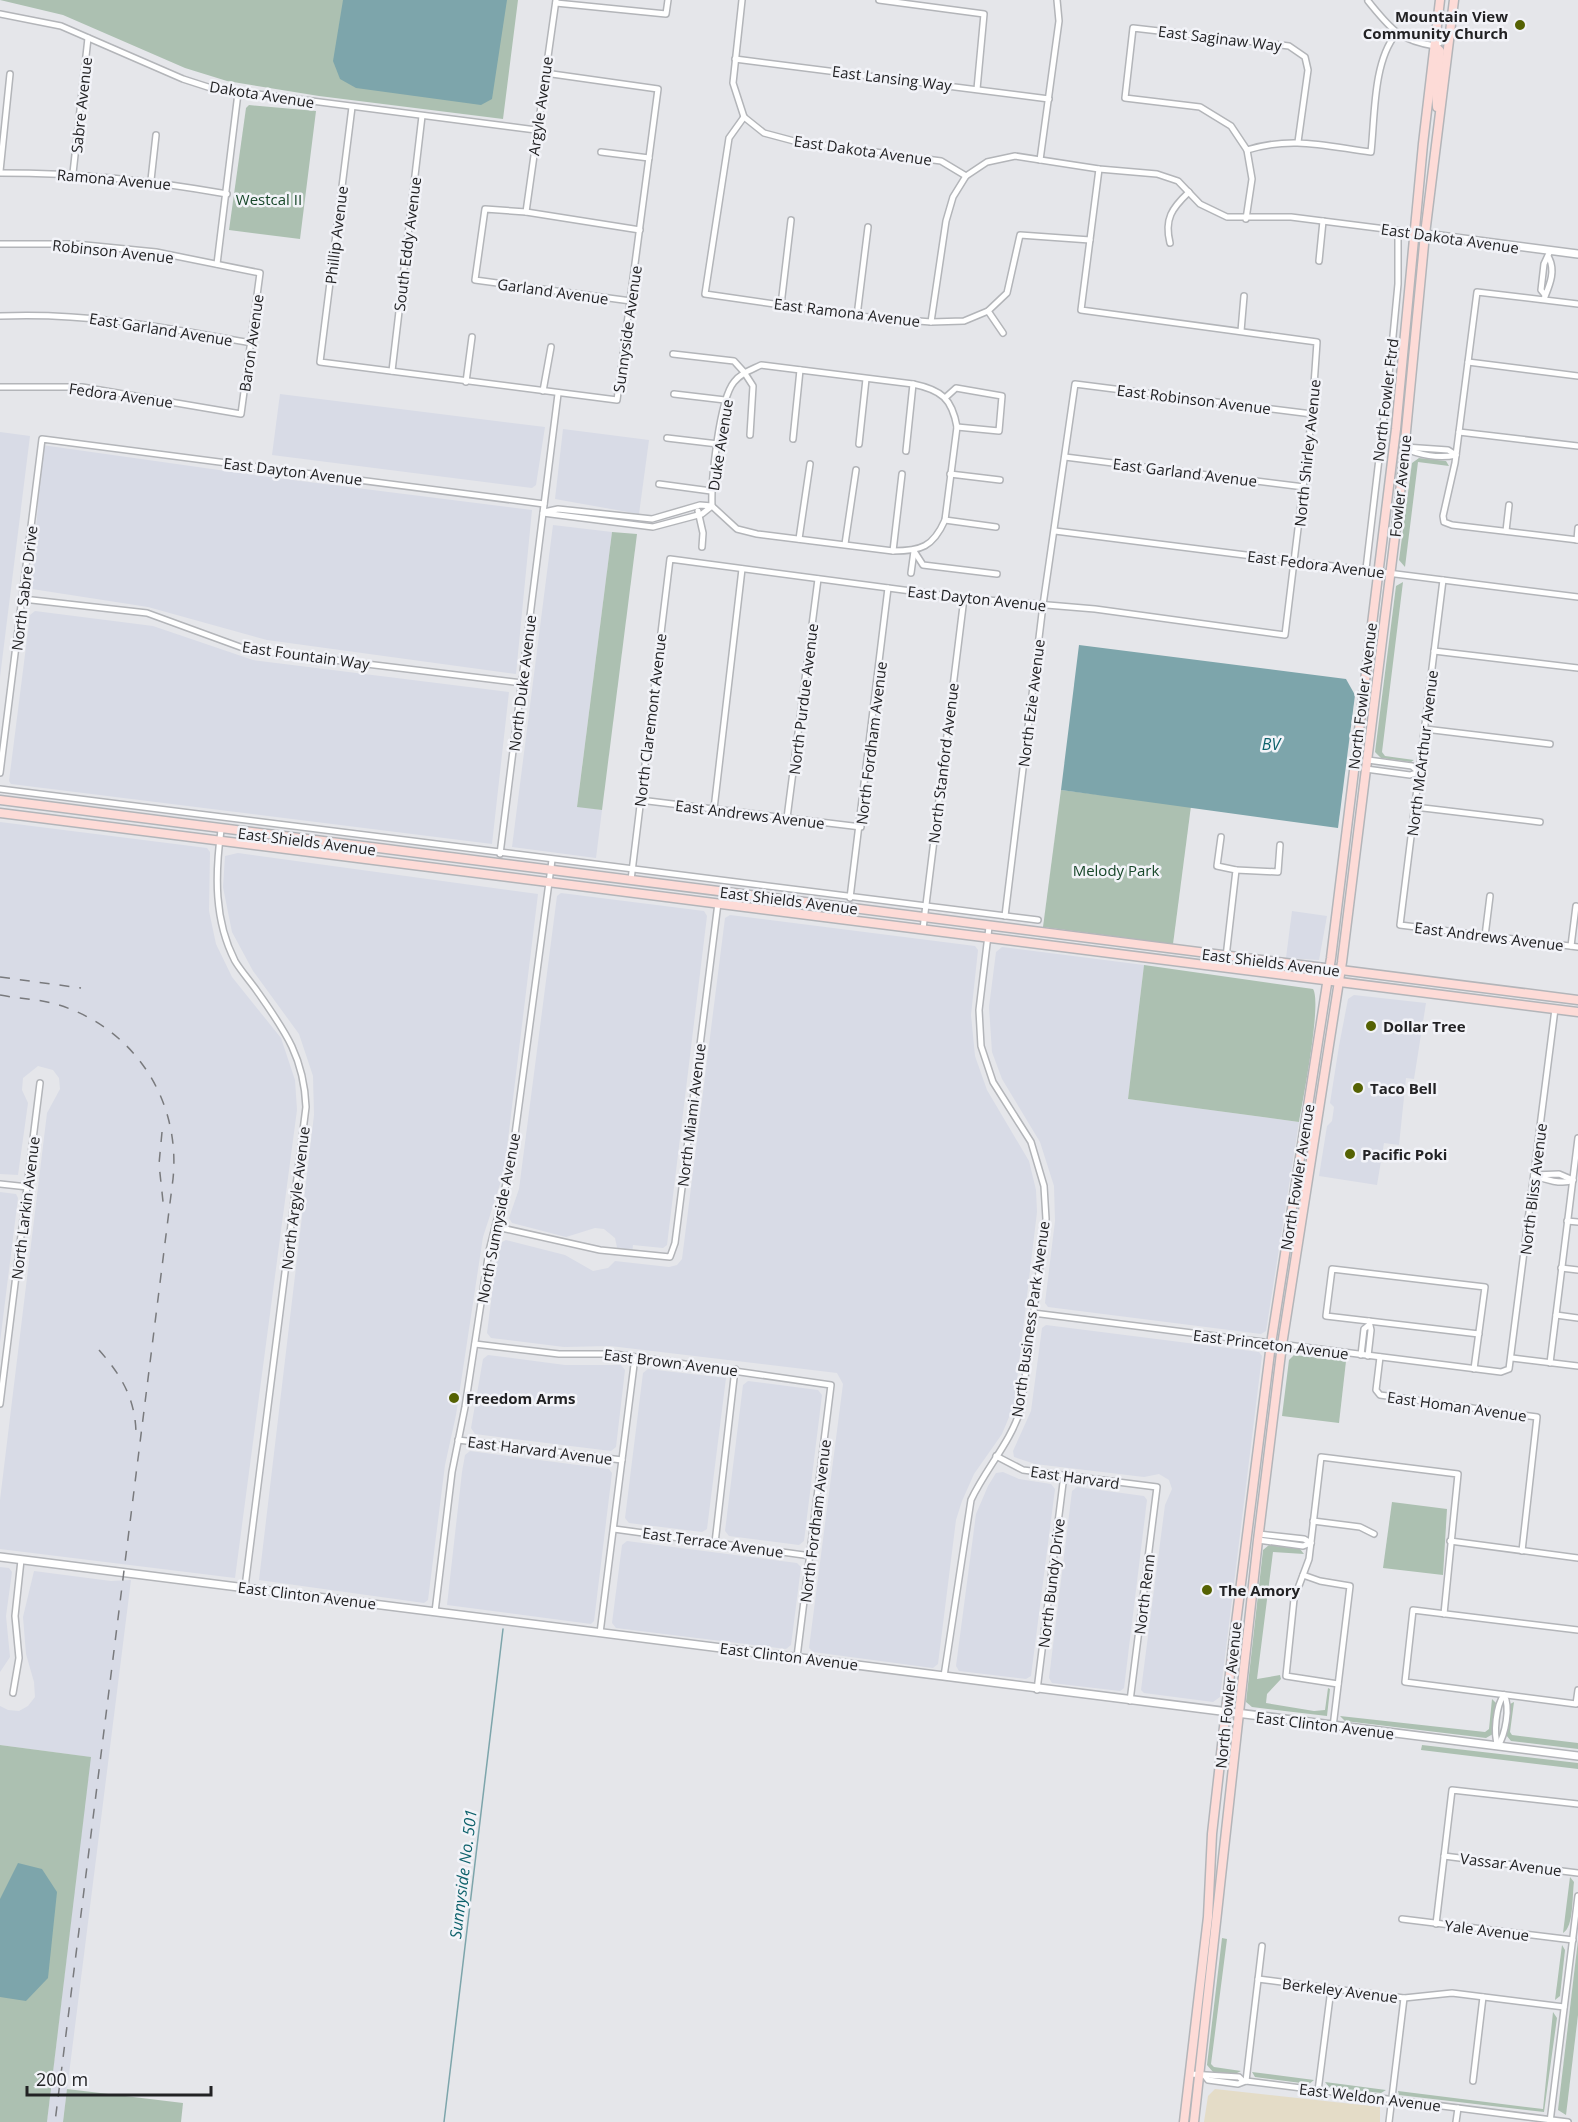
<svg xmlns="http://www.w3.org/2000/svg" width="1578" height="2122" font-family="'Open Sans',sans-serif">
  <rect width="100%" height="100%" fill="#e5e6ea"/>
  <g fill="#d8dbe6">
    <polygon points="280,394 545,427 536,485 532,488 272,455"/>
    <polygon points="563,429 649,440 639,514 555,499"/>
    <polygon points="0,432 30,436 0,677"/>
    <polygon points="42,445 261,476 532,510 516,674 267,640 148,607 32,589"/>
    <polygon points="553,525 612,532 577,806 602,810 596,858 512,847"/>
    <polygon points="35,611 153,626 253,660 509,692 492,844 11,784 9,781 30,615"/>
    <polygon points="0,822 207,848 210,852 209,911 216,944 232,977 281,1038 295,1080 297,1110 235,1578 0,1549 0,1500 47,1113 60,1089 59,1078 53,1070 38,1066 23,1078 22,1090 28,1103 18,1175 0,1174"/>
    <polygon points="238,853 538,894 504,1172 483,1237 456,1415 445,1465 428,1600 424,1603 259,1580 314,1115 313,1076 299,1034 253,971 232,932 223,887 225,856"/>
    <polygon points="561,893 704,911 707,916 667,1245 663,1248 633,1245 632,1254 618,1252 615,1238 604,1229 595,1228 566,1237 512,1223 509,1218 519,1189 557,896"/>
    <polygon points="1292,911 1327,916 1319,960 1286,958"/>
    <polygon points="730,915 975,946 978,950 971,1015 975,1056 987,1090 1029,1161 1036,1190 1037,1212 1014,1405 1002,1434 974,1474 962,1501 956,1520 938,1664 933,1668 813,1652 809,1648 843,1384 837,1373 610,1346 564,1347 491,1338 487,1333 496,1262 500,1243 506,1240 565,1255 593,1271 608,1268 615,1261 669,1267 677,1265 682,1259 725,918"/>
    <polygon points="1002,947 1144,965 1128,1099 1299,1122 1266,1331 1261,1334 1048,1307 1045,1303 1055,1221 1054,1186 1040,1142 1002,1079 992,1052 989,1007 996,952"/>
    <polygon points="1354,995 1426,1003 1414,1079 1406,1078 1399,1145 1384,1143 1377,1185 1319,1176 1327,1126 1332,1121 1334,1107 1330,1103 1339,1046 1348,999"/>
    <polygon points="0,1192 16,1194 18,1198 0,1342"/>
    <polygon points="1046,1325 1259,1352 1262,1356 1220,1697 1213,1702 1144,1693 1141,1690 1165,1505 1172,1489 1169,1480 1159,1474 1144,1477 1035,1464 1014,1457 1013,1451 1031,1411 1042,1328"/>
    <polygon points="488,1355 565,1365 621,1365 625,1370 616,1447 611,1451 475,1434 471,1428 483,1359"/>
    <polygon points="648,1369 726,1378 707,1529 702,1532 629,1523 625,1518 643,1373"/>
    <polygon points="748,1381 818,1390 822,1395 804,1541 799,1545 729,1536 725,1531 743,1385"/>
    <polygon points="470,1451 609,1469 612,1473 594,1621 591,1624 447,1605 462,1472 465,1455"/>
    <polygon points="1003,1472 1019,1479 1051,1484 1055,1489 1031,1676 1026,1679 959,1671 956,1666 976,1514 988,1486 996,1473"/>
    <polygon points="1077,1487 1144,1496 1147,1500 1124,1688 1120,1691 1052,1683 1049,1678 1072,1491"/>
    <polygon points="627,1541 797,1563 801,1567 791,1645 786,1649 616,1628 612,1623 622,1545"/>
    <polygon points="0,1567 9,1568 12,1572 6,1616 10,1657 0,1672"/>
    <polygon points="34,1571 111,1581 131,1580 63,2122 47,2122 90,1757 0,1745 0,1706 8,1710 19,1711 28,1706 35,1697 34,1682 26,1654 23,1617"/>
  </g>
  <polygon fill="#e4dcc7" points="1215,2089 1380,2107 1380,2122 1204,2122 1208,2096"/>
  <g fill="#acc0b1">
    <polygon points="0,0 518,0 503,119 319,96 227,81 185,68 63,15"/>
    <polygon points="249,105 316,111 300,239 229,230 246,108"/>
    <polygon points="1419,458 1446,461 1449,466 1418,462 1405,567 1399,560 1412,463"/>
    <polygon points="612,532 637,534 602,810 577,807"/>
    <polygon points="1403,582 1382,752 1385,756 1414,760 1411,762 1381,758 1375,752 1396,586"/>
    <polygon points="1061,790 1191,806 1173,944 1043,927"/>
    <path d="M1144 965 1313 989C1322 1002 1303 1100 1299 1122L1128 1099Z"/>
    <polygon points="1294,1355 1346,1361 1339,1423 1282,1416 1289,1360"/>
    <polygon points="1392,1502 1447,1509 1443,1575 1383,1568"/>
    <polygon points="1269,1545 1300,1549 1304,1554 1273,1552 1257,1679 1280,1675 1281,1679 1267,1694 1266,1703 1314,1711 1325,1710 1328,1688 1330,1689 1327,1716 1252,1707 1246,1702 1263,1550"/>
    <polygon points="1492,1699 1496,1703 1493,1734 1486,1738 1345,1721 1340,1716 1485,1732 1489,1729"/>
    <polygon points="1514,1702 1510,1732 1512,1735 1578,1743 1578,1749 1511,1741 1506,1735 1510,1704"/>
    <polygon points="0,1745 91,1757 47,2122 0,2122"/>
    <polygon points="1422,1745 1578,1763 1578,1769 1421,1750"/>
    <path d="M1570 1877 1574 1882C1572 1896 1574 1927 1563 1933Z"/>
    <polygon points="1222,1938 1227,1939 1211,2064 1214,2067 1241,2071 1235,2074 1213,2072 1207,2065"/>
    <polygon points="1578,1940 1578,2015 1566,2115 1558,2110"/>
    <polygon points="1562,1945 1565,1950 1560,1996 1555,2000"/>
    <polygon points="1553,2012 1557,2018 1544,2112 1399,2095 1398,2091 1543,2109"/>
    <polygon points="1252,2072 1314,2080 1309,2084 1255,2077"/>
    <polygon points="1325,2082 1386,2090 1381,2093 1329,2087"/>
    <polygon points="67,2089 183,2103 181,2122 63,2122"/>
  </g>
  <g fill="#7da5ab">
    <polygon points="343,0 507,0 492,99 481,105 356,88 340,79 333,61"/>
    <polygon points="1079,645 1346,679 1355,695 1338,828 1061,790"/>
    <polygon points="18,1863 42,1869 57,1892 48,1978 26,2001 0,1997 0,1899"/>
  </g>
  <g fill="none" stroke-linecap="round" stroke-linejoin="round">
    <polyline stroke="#7da5ab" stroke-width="1.5" points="444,2122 503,1629"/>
    <defs>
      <g id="minor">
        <polyline points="742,0 733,83 744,117"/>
        <polyline points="879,0 984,14 977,89"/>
        <path d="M1368 1C1391 29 1398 40 1435 46L1448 37"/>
        <polyline points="556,3 666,14 668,0"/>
        <polyline points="0,14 61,26 183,79 211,88 536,130"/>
        <polyline points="735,59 1049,99"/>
        <polyline points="352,107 320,362 617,400 658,89 545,73"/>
        <polyline points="744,117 764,133 794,141 941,161 966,176 987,162 1015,156 1099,169 1157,174 1178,181 1200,204 1227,217 1291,217 1417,233"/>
        <polyline points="744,117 729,138 705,294 857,316 931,322 964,321 988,311 1007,293 1020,235 1090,240"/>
        <path d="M1298 142 1308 70 1305 57 1289 46 1133 28 1125 98 1200 107 1231 126 1247 150C1292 136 1325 146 1371 152 1375 116 1373 62 1396 34"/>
        <polyline points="601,152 649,158"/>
        <polyline points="1040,160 1059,21 1057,0"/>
        <polyline points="0,171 10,74"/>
        <path d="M0 173C81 173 147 180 227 194"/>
        <polyline points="73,173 88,38"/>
        <polyline points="151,180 156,135"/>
        <polyline points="526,212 556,0"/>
        <polyline points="1246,219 1252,179 1247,150"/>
        <path d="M1170 243C1164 219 1172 208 1189 192"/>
        <polyline points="0,244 75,244 156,252 260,273 241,414 82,387 0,387"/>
        <polyline points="1319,261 1323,221"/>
        <polyline points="217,264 238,93"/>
        <polyline points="1545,295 1541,290 1544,264 1550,251"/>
        <path d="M1544 299C1549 286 1556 272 1549 258"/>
        <polyline points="631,301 475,280 485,209 526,212 640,230"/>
        <polyline points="1578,304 1477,292 1455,463 1443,516 1444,522 1452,525 1578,540"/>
        <polyline points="781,305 791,220"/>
        <polyline points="988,311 1003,333"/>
        <path d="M0 316C86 312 167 328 251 343"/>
        <polyline points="857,316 868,227"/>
        <polyline points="931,322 946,221 953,197 966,176"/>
        <polyline points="1241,331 1244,296"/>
        <polyline points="673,354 734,361 744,372 753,386 750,435"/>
        <polyline points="1468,362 1578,376"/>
        <path d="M761 365 913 384C942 390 952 399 957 427L945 520C933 547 921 551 893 551L757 534 737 529 712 506C711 483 719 400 734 382 741 373 751 370 761 365Z"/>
        <polyline points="392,371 422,116"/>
        <polyline points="466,382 472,337"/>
        <polyline points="543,391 551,347"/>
        <polyline points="674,394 725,400"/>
        <polyline points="945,398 956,388 1002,396 999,431 957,427"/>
        <polyline points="1459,432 1578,446"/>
        <polyline points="667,438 718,444"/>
        <polyline points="793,439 800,370"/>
        <polyline points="859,444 866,379"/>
        <polyline points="1405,447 1448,450 1456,455"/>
        <path d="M1404 448C1419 455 1439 459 1456 455"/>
        <polyline points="906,451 913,384"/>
        <polyline points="1065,457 1304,487"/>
        <polyline points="950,474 1000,480"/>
        <polyline points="659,484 711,491"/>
        <polyline points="698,511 703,533 702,547"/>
        <polyline points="544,512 558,509 652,519 700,505 712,506"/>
        <polyline points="543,513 653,527 702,514 712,506"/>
        <polyline points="945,520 996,527"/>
        <polyline points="1055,531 1578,597"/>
        <polyline points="1506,531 1509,505"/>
        <polyline points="799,539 810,464"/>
        <polyline points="1577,540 1578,528"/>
        <polyline points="845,544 856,470"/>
        <polyline points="893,551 902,474"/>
        <polyline points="914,551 923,565 997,574"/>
        <polyline points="1366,569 1391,357 1398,284 1398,231"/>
        <polyline points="911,573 914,551"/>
        <polyline points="1443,580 1400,925 1578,947"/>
        <polyline points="23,599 147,613 243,648 276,653 522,683"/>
        <polyline points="1434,651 1578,668"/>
        <polyline points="1425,729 1550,744"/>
        <polyline points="1368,760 1412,766 1419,772"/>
        <polyline points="1366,769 1410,775 1419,772"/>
        <polyline points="0,773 42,439 544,504"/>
        <polyline points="0,789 1038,920"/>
        <polyline points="640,800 861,827"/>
        <polyline points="1415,807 1540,822"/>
        <polyline points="714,809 742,569"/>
        <polyline points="787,818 818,579"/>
        <path d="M221 830C215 875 214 920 235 961 241 971 250 981 257 991 285 1031 304 1057 306 1107L245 1587"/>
        <polyline points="1221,837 1217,866 1236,870 1226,957"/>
        <polyline points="500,854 558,394"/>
        <polyline points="1236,870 1278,872 1280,845"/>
        <polyline points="631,880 670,559 964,598 1095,609 1285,635 1312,414 1317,342 1081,310 1099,169"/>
        <polyline points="850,898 888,588"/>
        <polyline points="1005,916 1043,605 1075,384 1312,414"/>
        <polyline points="923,929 964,598"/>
        <polyline points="1485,936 1490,896"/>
        <polyline points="1571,946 1576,906"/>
        <path d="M1534 1175C1544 1180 1563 1185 1573 1180"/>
        <polyline points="1534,1175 1559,1174 1573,1180"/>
        <polyline points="0,1184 28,1187"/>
        <polyline points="1567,1221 1578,1222"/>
        <polyline points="497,1227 600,1250 670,1257 675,1243 718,903"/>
        <polyline points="1561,1268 1578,1270"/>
        <polyline points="1033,1313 1501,1372 1509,1369 1555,1009"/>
        <polyline points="1556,1315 1578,1318"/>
        <polyline points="475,1344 559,1354 615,1354 831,1385 797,1657"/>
        <polyline points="1361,1355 1364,1329 1369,1325"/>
        <polyline points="1368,1356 1371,1330 1369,1321"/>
        <polyline points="1380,1357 1376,1390 1380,1395 1537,1417 1522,1551"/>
        <polyline points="1512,1358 1578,1366"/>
        <polyline points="1550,1363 1578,1138"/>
        <polyline points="1474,1369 1485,1287 1332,1269 1326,1316 1479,1334"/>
        <polyline points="0,1404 40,1083"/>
        <polyline points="458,1440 622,1460"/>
        <polyline points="996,1456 1023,1470 1157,1487 1130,1701"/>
        <polyline points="1313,1521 1360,1527 1374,1534"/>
        <polyline points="614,1529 811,1556"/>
        <polyline points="1259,1534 1304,1539 1311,1543"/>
        <polyline points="1258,1540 1303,1546 1311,1543"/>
        <polyline points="1450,1541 1578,1558"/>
        <polyline points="715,1543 735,1369"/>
        <polyline points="1303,1575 1320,1581 1350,1586 1333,1727"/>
        <polyline points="435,1612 452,1472 465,1407 489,1251 511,1164 552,860"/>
        <polyline points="1578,1630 1413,1610 1405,1682 1576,1704 1578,1690"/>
        <polyline points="600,1633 635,1357"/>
        <path d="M944 1676 971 1500C986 1468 1011 1442 1021 1408L1046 1219 1044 1186 1031 1142 993 1082 981 1046 979 1010 989 927"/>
        <polyline points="1338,1684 1286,1676 1294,1599 1309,1559 1321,1457 1458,1474 1444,1614"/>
        <polyline points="1037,1690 1064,1475"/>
        <polyline points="13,1693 19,1658 15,1616 21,1560"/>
        <path d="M1498 1746C1493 1734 1496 1705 1504 1695"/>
        <path d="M1498 1746C1505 1735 1511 1707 1504 1695"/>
        <polyline points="1444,1856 1578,1873"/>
        <polyline points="1402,1919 1573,1940"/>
        <polyline points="1436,1924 1452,1790 1578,1804"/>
        <polyline points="1258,1979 1404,1998 1452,1993 1564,2007"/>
        <polyline points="1190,2074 1239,2077 1243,2081"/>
        <polyline points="1205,2076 1208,2080 1238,2084 1246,2081 1568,2122"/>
        <polyline points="1246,2081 1262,1946"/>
        <polyline points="1473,2081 1483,1997"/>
        <polyline points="1318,2091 1331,1989"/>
        <polyline points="1389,2122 1404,1998"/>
        <polyline points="1456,2122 1458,2108"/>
        <polyline points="1550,2122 1578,1896"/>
      </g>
      <g id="tertiary">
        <polyline points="1425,234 1578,254"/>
        <polyline points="0,1557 1578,1756"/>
      </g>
      <g id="secondary">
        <polyline points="1435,46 1440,51 1436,94 1437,107"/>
        <polyline points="0,800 1578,1000"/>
        <polyline points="0,813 1578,1012"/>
        <polyline points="1184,2122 1208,1917 1212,1834 1233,1647 1271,1344 1331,958 1396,429 1423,144 1440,0"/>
        <polyline points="1194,2122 1258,1540 1282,1345 1342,962 1399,504 1425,234 1454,0"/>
      </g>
    </defs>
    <use href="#minor" stroke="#b3b5b9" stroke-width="8"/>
    <use href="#tertiary" stroke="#b3b5b9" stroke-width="10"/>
    <use href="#secondary" stroke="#b3b5b9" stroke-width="11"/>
    <use href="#minor" stroke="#fff" stroke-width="5"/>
    <use href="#tertiary" stroke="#fff" stroke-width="7"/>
    <use href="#secondary" stroke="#fddbd7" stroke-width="8"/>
    <g stroke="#797a7d" stroke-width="1.5" stroke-dasharray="10 10" stroke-linecap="butt">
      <polyline points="0,977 81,988"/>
      <path d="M0 995C20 999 40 999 59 1005 135 1029 181 1101 173 1179L55 2122"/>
      <polyline points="162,1132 159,1164 164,1211"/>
      <path d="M99 1350C121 1375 135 1398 136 1432"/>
    </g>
  </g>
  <g fill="#556203" stroke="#f2f3f8" stroke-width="2">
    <circle cx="1520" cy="25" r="6"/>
    <circle cx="1371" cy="1026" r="6"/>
    <circle cx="1358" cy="1088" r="6"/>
    <circle cx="1350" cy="1154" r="6"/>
    <circle cx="454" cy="1398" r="6"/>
    <circle cx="1207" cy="1590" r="6"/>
  </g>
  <g text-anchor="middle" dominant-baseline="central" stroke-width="5" stroke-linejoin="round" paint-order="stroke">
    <g font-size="15" font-weight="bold" fill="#222224" stroke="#f2f3f8" text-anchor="start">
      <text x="1508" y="16" text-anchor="end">Mountain View<tspan x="1508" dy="17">Community Church</tspan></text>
      <text x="1383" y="1026">Dollar Tree</text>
      <text x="1370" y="1088">Taco Bell</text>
      <text x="1362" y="1154">Pacific Poki</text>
      <text x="466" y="1398">Freedom Arms</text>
      <text x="1219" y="1590">The Amory</text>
    </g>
    <g font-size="15" fill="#222224" stroke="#f2f3f8">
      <text transform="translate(1220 38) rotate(7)">East Saginaw Way</text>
      <text transform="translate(892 78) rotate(7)">East Lansing Way</text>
      <text transform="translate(262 94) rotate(9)">Dakota Avenue</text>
      <text transform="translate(81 105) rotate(-84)">Sabre Avenue</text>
      <text transform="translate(540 106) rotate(-82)">Argyle Avenue</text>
      <text transform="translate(863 150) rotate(8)">East Dakota Avenue</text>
      <text transform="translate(114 179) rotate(5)">Ramona Avenue</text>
      <text transform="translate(336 235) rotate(-83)">Phillip Avenue</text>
      <text transform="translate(1450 238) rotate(8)">East Dakota Avenue</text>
      <text transform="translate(407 244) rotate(-83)">South Eddy Avenue</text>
      <text transform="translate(113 251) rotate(6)">Robinson Avenue</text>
      <text transform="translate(553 291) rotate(8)">Garland Avenue</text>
      <text transform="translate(847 312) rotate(7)">East Ramona Avenue</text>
      <text transform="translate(161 329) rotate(9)">East Garland Avenue</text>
      <text transform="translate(627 329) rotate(-82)">Sunnyside Avenue</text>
      <text transform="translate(251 343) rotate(-82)">Baron Avenue</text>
      <text transform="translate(121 395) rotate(8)">Fedora Avenue</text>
      <text transform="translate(1194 399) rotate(7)">East Robinson Avenue</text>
      <text transform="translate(1385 400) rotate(-83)">North Fowler Ftrd</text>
      <text transform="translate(720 445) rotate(-81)">Duke Avenue</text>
      <text transform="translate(1307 453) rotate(-84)">North Shirley Avenue</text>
      <text transform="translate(293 471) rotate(7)">East Dayton Avenue</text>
      <text transform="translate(1185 472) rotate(7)">East Garland Avenue</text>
      <text transform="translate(1400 486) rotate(-84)">Fowler Avenue</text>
      <text transform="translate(1316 564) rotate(7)">East Fedora Avenue</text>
      <text transform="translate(24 588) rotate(-83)">North Sabre Drive</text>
      <text transform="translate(977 598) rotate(6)">East Dayton Avenue</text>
      <text transform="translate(306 655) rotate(8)">East Fountain Way</text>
      <text transform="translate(522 683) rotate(-83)">North Duke Avenue</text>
      <text transform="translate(1362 696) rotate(-83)">North Fowler Avenue</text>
      <text transform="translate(803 699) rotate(-83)">North Purdue Avenue</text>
      <text transform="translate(1031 703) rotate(-83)">North Ezie Avenue</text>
      <text transform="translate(650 720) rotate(-83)">North Claremont Avenue</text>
      <text transform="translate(871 743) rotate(-83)">North Fordham Avenue</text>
      <text transform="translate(1422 753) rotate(-83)">North McArthur Avenue</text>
      <text transform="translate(943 763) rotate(-83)">North Stanford Avenue</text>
      <text transform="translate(750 814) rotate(7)">East Andrews Avenue</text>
      <text transform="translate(307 841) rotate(7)">East Shields Avenue</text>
      <text transform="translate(789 900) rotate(7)">East Shields Avenue</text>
      <text transform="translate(1489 936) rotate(7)">East Andrews Avenue</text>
      <text transform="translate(1271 962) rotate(7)">East Shields Avenue</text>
      <text transform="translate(691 1115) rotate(-83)">North Miami Avenue</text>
      <text transform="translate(1297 1177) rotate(-81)">North Fowler Avenue</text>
      <text transform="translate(1533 1189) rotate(-83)">North Bliss Avenue</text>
      <text transform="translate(295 1198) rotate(-83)">North Argyle Avenue</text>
      <text transform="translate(25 1208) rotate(-83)">North Larkin Avenue</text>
      <text transform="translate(498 1218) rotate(-79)">North Sunnyside Avenue</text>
      <text transform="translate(1030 1319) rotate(-82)">North Business Park Avenue</text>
      <text transform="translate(1271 1344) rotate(7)">East Princeton Avenue</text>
      <text transform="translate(671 1362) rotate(7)">East Brown Avenue</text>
      <text transform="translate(1457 1406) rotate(8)">East Homan Avenue</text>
      <text transform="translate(540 1450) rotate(7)">East Harvard Avenue</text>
      <text transform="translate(1075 1477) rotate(8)">East Harvard</text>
      <text transform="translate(815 1521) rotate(-83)">North Fordham Avenue</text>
      <text transform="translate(713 1542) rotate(8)">East Terrace Avenue</text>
      <text transform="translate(1051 1583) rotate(-83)">North Bundy Drive</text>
      <text transform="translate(1144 1594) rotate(-83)">North Renn</text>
      <text transform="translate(307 1595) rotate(7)">East Clinton Avenue</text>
      <text transform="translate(789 1656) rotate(7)">East Clinton Avenue</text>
      <text transform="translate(1228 1695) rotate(-84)">North Fowler Avenue</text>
      <text transform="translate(1325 1725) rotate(7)">East Clinton Avenue</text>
      <text transform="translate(1511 1864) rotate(7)">Vassar Avenue</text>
      <text transform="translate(1487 1930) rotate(7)">Yale Avenue</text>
      <text transform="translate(1340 1990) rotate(7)">Berkeley Avenue</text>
      <text transform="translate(1370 2097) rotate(7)">East Weldon Avenue</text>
    </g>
    <g font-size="15" fill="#174729" stroke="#f2f3f8">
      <text x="269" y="199">Westcal II</text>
      <text x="1116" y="870">Melody Park</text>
    </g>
    <g font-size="16" font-style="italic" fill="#0e626c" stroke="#f2f3f8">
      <text x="1271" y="744">BV</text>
      <text transform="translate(463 1874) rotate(-83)">Sunnyside No. 501</text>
    </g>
  </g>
  <path d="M27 2086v9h184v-9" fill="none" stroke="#222224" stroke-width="3"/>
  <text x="36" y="2086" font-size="18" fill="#222224" stroke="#f2f3f8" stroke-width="4.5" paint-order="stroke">200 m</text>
</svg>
